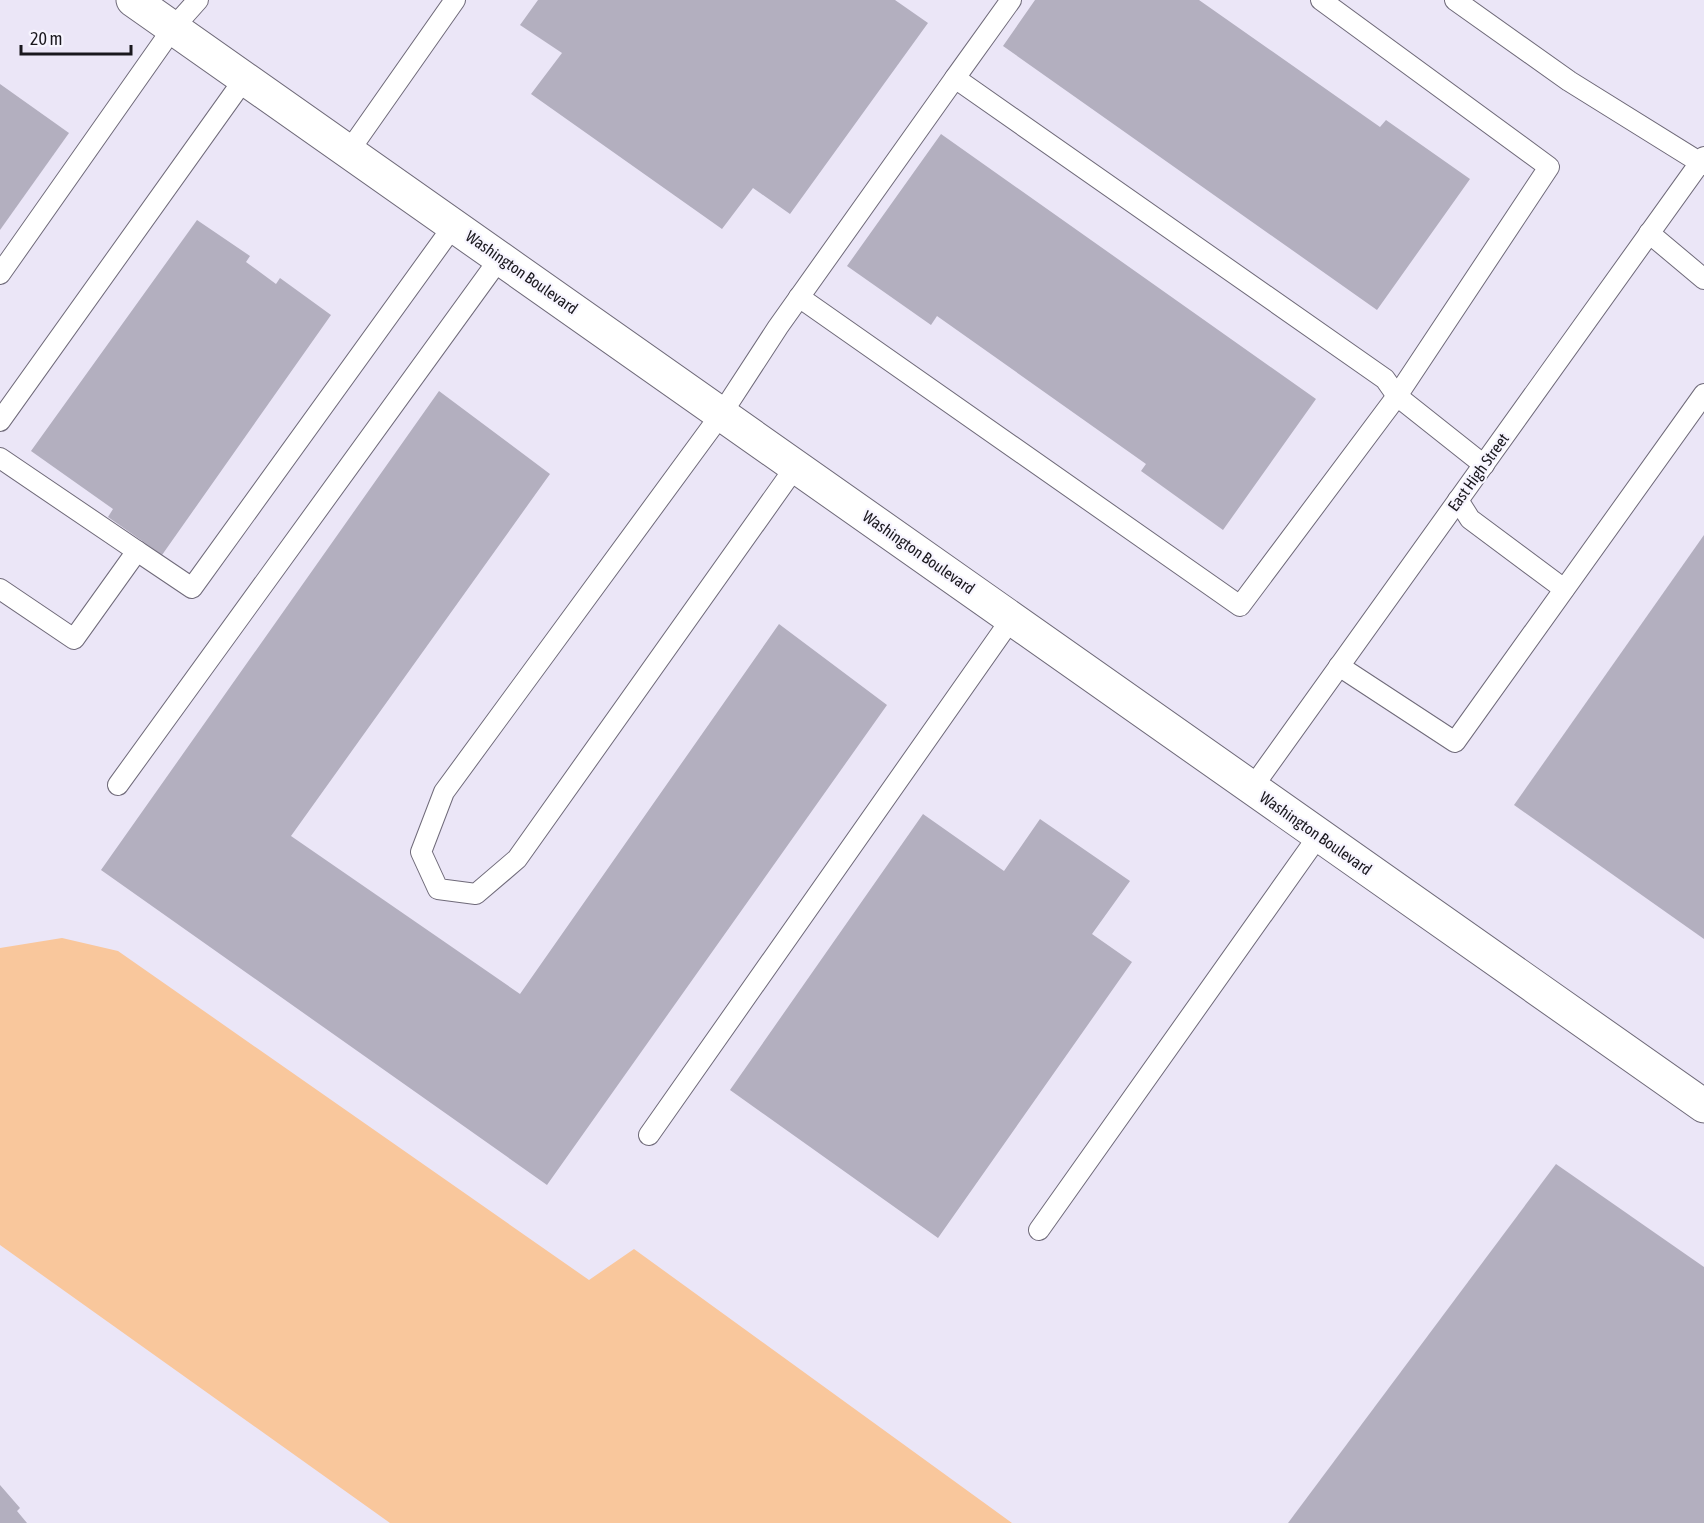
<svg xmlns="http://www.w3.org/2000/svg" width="1704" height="1523" font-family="'Asap Condensed',sans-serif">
  <rect width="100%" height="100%" fill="#ebe6f7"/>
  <polygon fill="#f9c79c" points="62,938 118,951 589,1280 634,1249 1012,1523 390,1523 0,1245 0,948"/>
  <g fill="#b3afbf">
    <polygon points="538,0 895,0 928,23 790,214 753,188 722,229 531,94 562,53 520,25"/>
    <polygon points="1035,0 1199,0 1380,127 1386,120 1470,179 1377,310 1003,46"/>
    <polygon points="0,84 69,133 0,230"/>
    <polygon points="941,134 1316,399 1223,530 1141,471 1146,464 937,316 931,325 847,266"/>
    <polygon points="197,220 250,256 246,262 276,284 280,278 331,315 162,555 108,517 113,509 31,451"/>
    <polygon points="439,391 550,474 291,836 520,994 779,624 887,705 547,1185 101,870"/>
    <polygon points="1704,535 1704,939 1514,805"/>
    <polygon points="923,814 1004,871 1040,819 1130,881 1092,934 1132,962 938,1238 730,1090"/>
    <polygon points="1556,1164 1704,1267 1704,1523 1288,1523"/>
    <polygon points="0,1485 20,1508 17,1511 27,1523 0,1523"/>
  </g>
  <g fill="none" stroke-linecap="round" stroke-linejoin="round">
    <defs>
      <g id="service">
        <polyline points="1455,0 1569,81 1704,165"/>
        <polyline points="955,78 1011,0"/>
        <polyline points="349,151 455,0"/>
        <polyline points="1649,233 1704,279"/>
        <polyline points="0,274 173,28 198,0"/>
        <polyline points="799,297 1240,606 1397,396 1549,167 1321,0"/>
        <polyline points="0,421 245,78"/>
        <polyline points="0,458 137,551 74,639 0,589"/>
        <polyline points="796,466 517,859 476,894 438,889 421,852 444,792 722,413 778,327 955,78 1385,379 1397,396 1484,465"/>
        <polyline points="1458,500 1470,519 1564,589"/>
        <polyline points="137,551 192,588 454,225"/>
        <polyline points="1339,666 1455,742 1704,394"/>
        <polyline points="118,785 500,258"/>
        <polyline points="1252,788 1704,157"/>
        <polyline points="649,1135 1012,618"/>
        <polyline points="1039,1230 1319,835"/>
      </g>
      <polyline id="minor" points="133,0 1704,1106"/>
    </defs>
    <use href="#service" stroke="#6f6a79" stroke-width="22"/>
    <use href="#minor" stroke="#6f6a79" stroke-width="35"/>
    <use href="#service" stroke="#fff" stroke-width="20"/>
    <use href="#minor" stroke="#fff" stroke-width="33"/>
  </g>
  <g text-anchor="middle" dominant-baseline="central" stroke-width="4.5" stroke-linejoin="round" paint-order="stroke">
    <g font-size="16" fill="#1a181e" stroke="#f7f5ff">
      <text transform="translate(522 272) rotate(35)">Washington Boulevard</text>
      <text transform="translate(1478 472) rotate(-54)">East High Street</text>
      <text transform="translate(919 552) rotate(35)">Washington Boulevard</text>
      <text transform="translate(1316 833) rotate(35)">Washington Boulevard</text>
    </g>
  </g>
  <path d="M21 45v9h110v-9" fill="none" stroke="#1a181e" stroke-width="3"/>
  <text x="30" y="45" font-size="18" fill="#1a181e" stroke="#f7f5ff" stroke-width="4.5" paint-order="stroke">20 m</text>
</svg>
